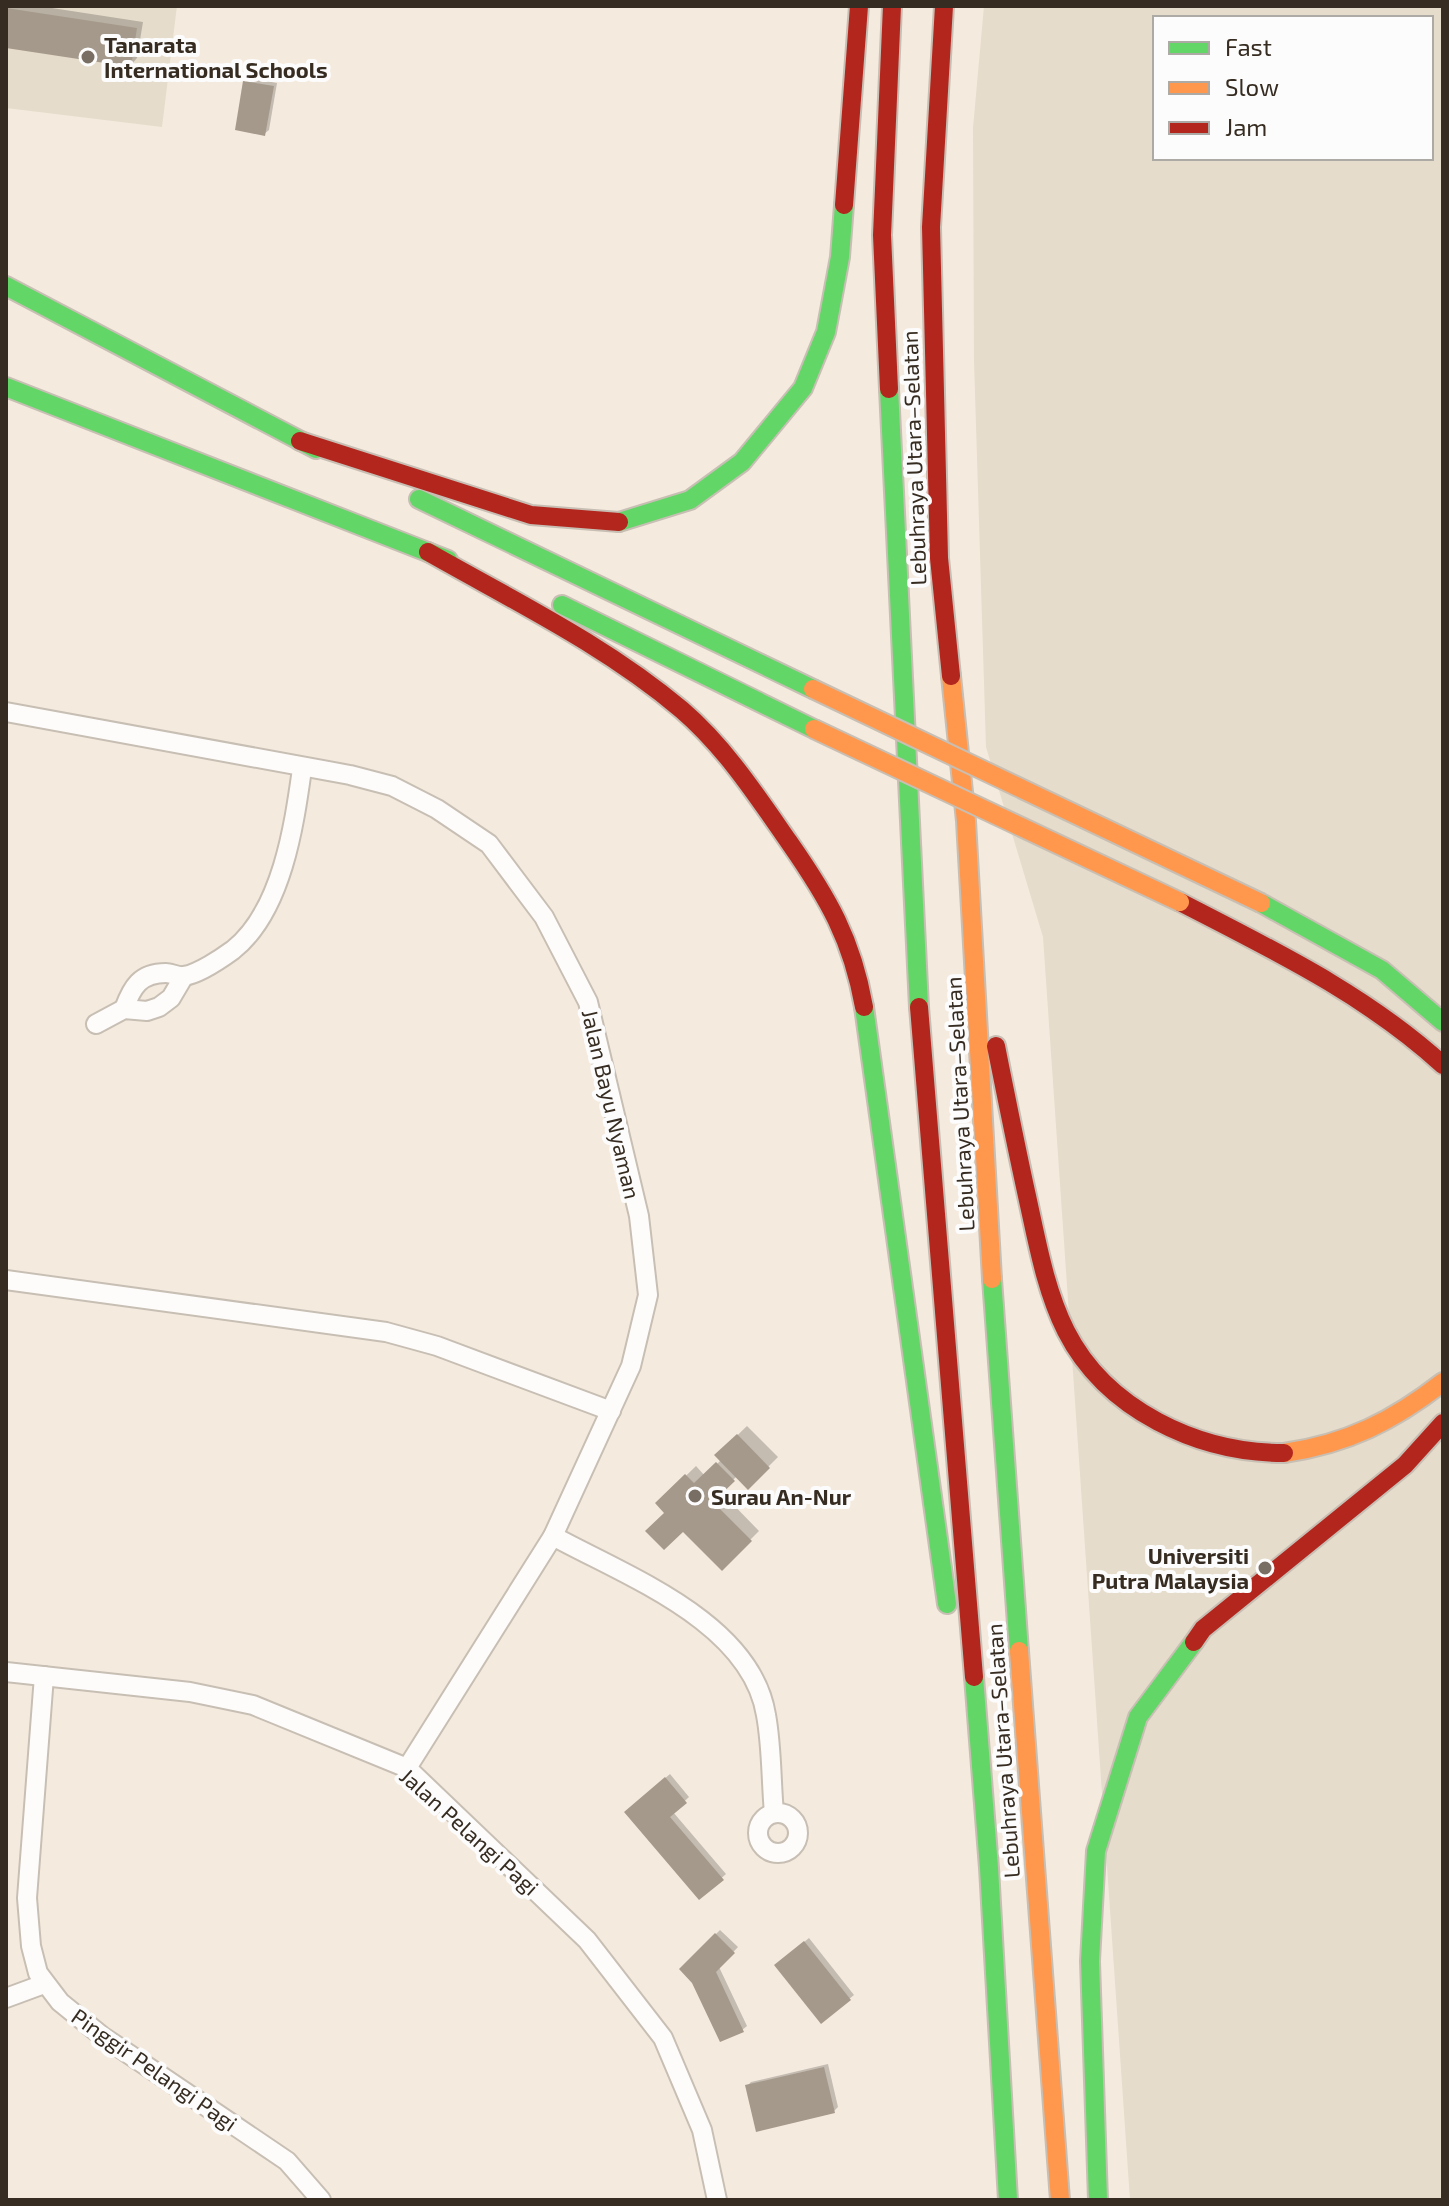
<svg xmlns="http://www.w3.org/2000/svg" width="1449" height="2206" font-family="'Exo 2',sans-serif">
  <rect width="100%" height="100%" fill="#f5eade"/>
  <g fill="#e6dccb" fill-rule="evenodd">
    <polygon points="6,6 177,6 162,127 6,108"/>
    <path d="M984 6H1443V2200H1130L1043 937 986 747 974 361 973 128ZM1155 18H1431V158H1155Z"/>
  </g>
  <g fill="#0003">
    <polygon points="6,6 39,6 143,22 137,58 131,65 6,46"/>
    <polygon points="250,78 277,83 269,130 264,134 245,82"/>
    <polygon points="747,1426 778,1457 748,1487 737,1476 721,1492 759,1531 722,1568 658,1503 696,1466 705,1476 721,1460 717,1455"/>
    <polygon points="670,1774 689,1797 673,1812 726,1874 700,1897 631,1808"/>
    <polygon points="720,1930 738,1947 719,1967 747,2026 742,2030 681,1969"/>
    <polygon points="809,1938 854,1995 822,2021 781,1961"/>
    <polygon points="828,2064 838,2107 834,2111 747,2086 751,2082"/>
  </g>
  <g fill="#a5998b">
    <polygon points="6,8 137,28 131,67 6,48"/>
    <polygon points="243,81 274,86 265,136 235,130"/>
    <polygon points="737,1434 770,1468 748,1490 714,1455"/>
    <polygon points="716,1462 735,1481 713,1502 752,1541 722,1571 683,1532 664,1550 645,1531 664,1513 655,1503 685,1474 694,1483"/>
    <polygon points="665,1777 687,1803 670,1817 724,1880 699,1900 624,1812"/>
    <polygon points="715,1933 735,1953 716,1972 744,2032 720,2042 692,1983 679,1969"/>
    <polygon points="804,1941 851,2000 821,2024 774,1965"/>
    <polygon points="824,2067 835,2113 756,2132 745,2085"/>
  </g>
  <g fill="none" stroke-linecap="round" stroke-linejoin="round">
    <defs>
      <g id="street">
        <polyline points="6,712 350,775 392,786 437,809 489,844 544,917 588,1002 639,1216 648,1295 631,1366 553,1536 407,1768"/>
        <path d="M124 1009C132 987 140 973 166 973 171 973 178 977 184 976 198 974 222 958 233 950 282 911 294 826 302 769"/>
        <polyline points="96,1024 124,1009 147,1011 159,1007 171,998 184,976"/>
        <polyline points="6,1280 386,1332 437,1346 611,1411"/>
        <path d="M553 1536C626 1576 751 1622 766 1715 772 1747 771 1781 774 1813"/>
        <polyline points="6,1672 190,1692 253,1705 407,1768 587,1940 663,2038 702,2130 717,2200"/>
        <polyline points="44,1676 27,1898 31,1946 38,1973 60,2002 102,2036 287,2161 321,2200"/>
        <circle cx="778" cy="1833" r="20"/>
        <polyline points="6,1998 44,1984"/>
      </g>
      <g id="fast">
        <polyline points="6,286 316,449"/>
        <polyline points="6,387 448,560"/>
        <polyline points="889,389 919,1007"/>
        <polyline points="419,499 813,689"/>
        <polyline points="619,522 690,500 742,462 803,388 826,332 840,257 844,205"/>
        <polyline points="562,605 814,729"/>
        <polyline points="1261,903 1382,970 1443,1022"/>
        <polyline points="864,1007 947,1604"/>
        <polyline points="992,1279 1019,1651"/>
        <polyline points="974,1677 989,1868 1008,2200"/>
        <polyline points="1098,2200 1090,1961 1096,1851 1138,1717 1194,1642"/>
      </g>
      <g id="slow">
        <polyline points="951,676 966,821 992,1279"/>
        <path d="M1284 1453C1347 1444 1393 1421 1443 1382"/>
        <polyline points="1019,1651 1060,2200"/>
      </g>
      <g id="jam">
        <polyline points="944,6 931,227 939,558 951,676"/>
        <polyline points="844,205 859,6"/>
        <polyline points="889,389 882,235 892,6"/>
        <polyline points="300,441 531,515 619,522"/>
        <path d="M428 552C514 601 605 645 682 710 725 747 757 796 789 842 828 898 852 939 864 1007"/>
        <path d="M1180 902C1273 950 1365 994 1443 1065"/>
        <polyline points="919,1007 974,1677"/>
        <path d="M996 1046C1006 1096 1016 1146 1027 1196 1037 1241 1045 1289 1066 1331 1106 1410 1198 1453 1284 1453"/>
        <polyline points="1194,1642 1203,1629 1405,1465 1443,1423"/>
      </g>
    </defs>
    <use href="#street" stroke="#c8bfb4" stroke-width="22"/>
    <use href="#fast" stroke="#c8bfb4" stroke-width="22"/>
    <use href="#slow" stroke="#c8bfb4" stroke-width="22"/>
    <use href="#jam" stroke="#c8bfb4" stroke-width="22"/>
    <use href="#street" stroke="#fefcfa" stroke-width="18"/>
    <use href="#fast" stroke="#63d668" stroke-width="18"/>
    <use href="#slow" stroke="#ff974d" stroke-width="18"/>
    <use href="#jam" stroke="#b3261e" stroke-width="18"/>
    <defs>
      <g id="slow-bridge">
        <polyline points="813,689 1261,903"/>
        <polyline points="814,729 1180,902"/>
      </g>
    </defs>
    <use href="#slow-bridge" stroke="#c8bfb4" stroke-width="22" stroke-linecap="butt"/>
    <use href="#slow-bridge" stroke="#ff974d" stroke-width="18"/>
  </g>
  <g fill="#796e63" stroke="#fcfcfc" stroke-width="3">
    <circle cx="88" cy="57" r="8"/>
    <circle cx="695" cy="1496" r="8"/>
    <circle cx="1265" cy="1568" r="8"/>
  </g>
  <g text-anchor="middle" dominant-baseline="central" stroke-width="8" stroke-linejoin="round" paint-order="stroke">
    <g font-size="22" font-weight="bold" fill="#362c21" stroke="#fcfcfc" text-anchor="start">
      <text x="104" y="44">Tanarata<tspan x="104" dy="25">International Schools</tspan></text>
      <text x="711" y="1496">Surau An-Nur</text>
      <text x="1249" y="1555" text-anchor="end">Universiti<tspan x="1249" dy="25">Putra Malaysia</tspan></text>
    </g>
    <g font-size="22" fill="#362c21" stroke="#fcfcfc">
      <text transform="translate(913 458) rotate(-92)">Lebuhraya Utara–Selatan</text>
      <text transform="translate(612 1104) rotate(77)">Jalan Bayu Nyaman</text>
      <text transform="translate(959 1104) rotate(-93)">Lebuhraya Utara–Selatan</text>
      <text transform="translate(1002 1751) rotate(-94)">Lebuhraya Utara–Selatan</text>
      <text transform="translate(470 1831) rotate(42)">Jalan Pelangi Pagi</text>
      <text transform="translate(155 2069) rotate(35)">Pinggir Pelangi Pagi</text>
    </g>
  </g>
  <rect width="1449" height="2206" fill="none" stroke="#362c21" stroke-width="16"/>
  <rect x="1153" y="16" width="280" height="144" fill="#fcfcfc" stroke="#ada9a4" stroke-width="2"/>
  <rect x="1169" y="42" width="40" height="12" fill="#63d668" stroke="#ada9a4" stroke-width="2"/>
  <text x="1225" y="56" font-size="24" fill="#362c21">Fast</text>
  <rect x="1169" y="82" width="40" height="12" fill="#ff974d" stroke="#ada9a4" stroke-width="2"/>
  <text x="1225" y="96" font-size="24" fill="#362c21">Slow</text>
  <rect x="1169" y="122" width="40" height="12" fill="#b3261e" stroke="#ada9a4" stroke-width="2"/>
  <text x="1225" y="136" font-size="24" fill="#362c21">Jam</text>
</svg>
